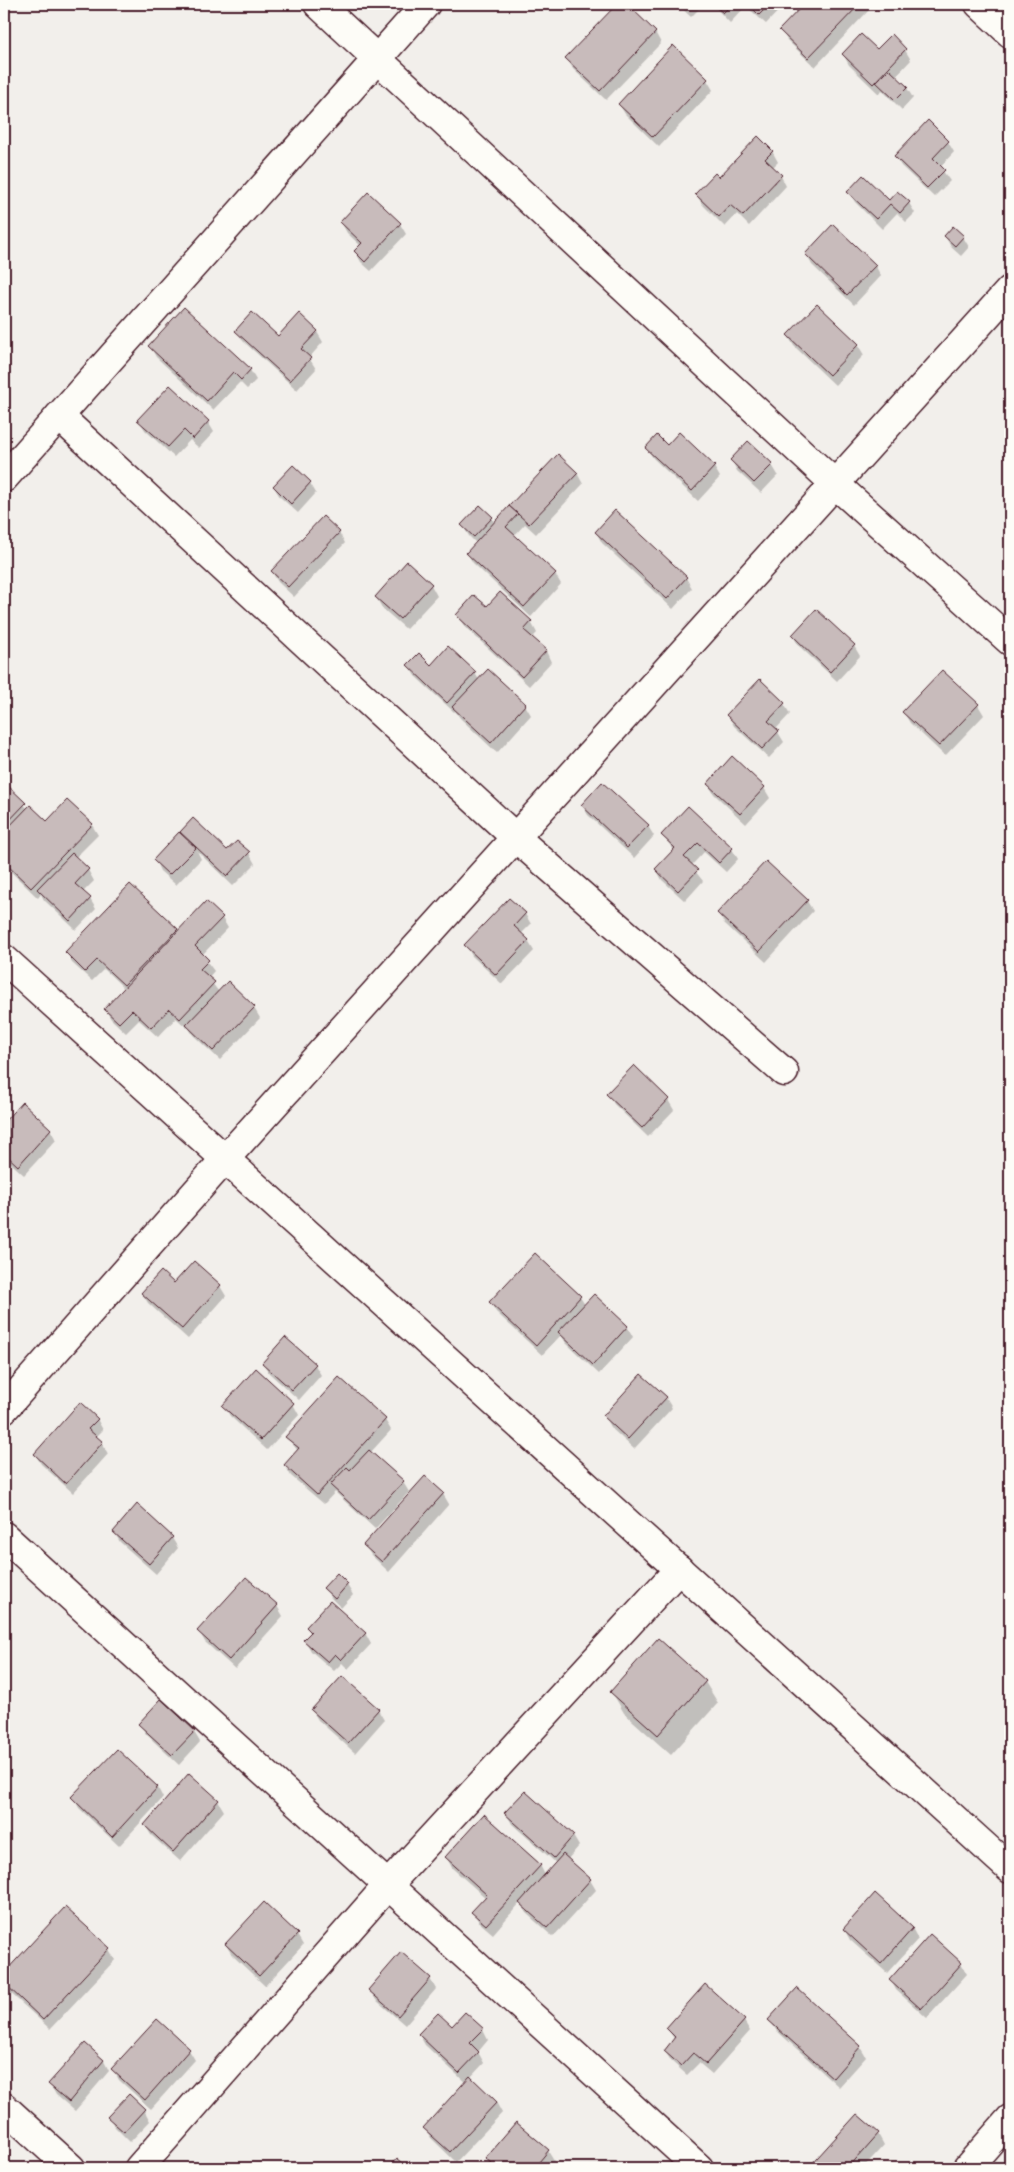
<svg xmlns="http://www.w3.org/2000/svg" width="1014" height="2172" font-family="'Comic Neue',sans-serif">
  <rect width="100%" height="100%" fill="#f2efeb"/>
  <filter id="ink" filterUnits="userSpaceOnUse"><feTurbulence type="fractalNoise" baseFrequency=".02" numOctaves="2"/><feDisplacementMap in="SourceGraphic" scale="10" xChannelSelector="R" yChannelSelector="G"/><feConvolveMatrix kernelMatrix="1 2 1 2 8 2 1 2 1" color-interpolation-filters="sRGB"/></filter>
  <g filter="url(#ink)">
    <g fill="#0003">
      <polygon points="619,4 625,4 655,32 661,43 606,100 573,69 567,58"/>
      <polygon points="677,4 704,4 691,17"/>
      <polygon points="712,4 785,4 766,24 746,6 730,23"/>
      <polygon points="806,4 866,4 869,10 815,67 787,40 781,30"/>
      <polygon points="892,36 905,50 911,60 895,77 907,88 913,98 902,110 882,90 879,94 849,65 843,54 877,51"/>
      <polygon points="707,80 713,90 659,147 625,114 619,104"/>
      <polygon points="948,142 954,152 940,167 950,181 934,197 901,166 895,156"/>
      <polygon points="772,151 778,162 772,168 781,176 786,186 749,226 737,214 725,227 702,204 696,194 719,179"/>
      <polygon points="849,192 889,202 897,192 909,203 915,213 906,222 897,213 882,229 855,202"/>
      <polygon points="341,222 400,224 406,234 371,271 361,262 355,251 361,246 347,233"/>
      <polygon points="954,228 963,237 969,247 961,256 951,247 945,236"/>
      <polygon points="806,254 875,265 881,276 854,305 812,265"/>
      <polygon points="299,315 317,332 323,342 309,358 316,369 297,390 243,341 237,331 278,338"/>
      <polygon points="788,336 858,345 864,355 835,385 794,346"/>
      <polygon points="150,346 250,370 256,380 247,389 240,382 213,410 156,357"/>
      <polygon points="139,420 208,422 214,432 199,448 190,440 174,457 145,430"/>
      <polygon points="679,434 714,467 720,477 698,501 653,458 647,448 667,447"/>
      <polygon points="732,461 772,465 778,475 761,493 737,471"/>
      <polygon points="293,466 310,483 316,493 298,513 280,497 274,487"/>
      <polygon points="577,473 583,484 536,534 525,524 514,536 555,574 561,584 531,617 473,563 467,553 476,543 469,536 463,526 492,518 495,523"/>
      <polygon points="616,512 686,578 692,588 673,609 602,543 596,532"/>
      <polygon points="339,532 345,543 294,597 278,582 272,572"/>
      <polygon points="407,563 431,585 437,596 406,629 382,608 376,597"/>
      <polygon points="500,594 531,622 537,633 532,638 546,651 551,662 529,686 464,626 458,615 487,608"/>
      <polygon points="793,636 854,646 860,656 837,681 799,646"/>
      <polygon points="409,666 475,673 479,680 488,671 525,705 531,715 497,753 460,718 455,711 454,712 415,676"/>
      <polygon points="784,704 790,714 776,729 784,742 769,758 734,726 728,715"/>
      <polygon points="978,705 984,715 945,756 910,723 904,713"/>
      <polygon points="732,758 764,788 770,798 746,824 714,794 708,784"/>
      <polygon points="4,783 28,809 47,823 92,825 98,835 75,858 88,870 94,881 83,892 90,899 96,909 76,930 44,900 41,894 38,898 4,865"/>
      <polygon points="582,805 648,826 654,836 634,858 588,815"/>
      <polygon points="182,832 227,852 249,853 255,864 233,886 197,851 201,859 176,885 160,871 155,860 186,840"/>
      <polygon points="662,835 732,849 738,859 726,872 704,852 691,866 703,881 685,901 662,880 656,869 674,850"/>
      <polygon points="807,901 813,911 766,962 724,923 718,913"/>
      <polygon points="525,914 531,924 521,934 528,941 534,951 502,984 472,956 466,945"/>
      <polygon points="222,918 228,928 202,955 214,971 208,978 219,992 254,1008 260,1018 220,1060 193,1035 188,1027 187,1028 176,1018 158,1037 139,1020 126,1033 111,1019 105,1009 125,989 104,969 92,981 72,963 67,952 177,930 178,932"/>
      <polygon points="608,1094 668,1100 674,1110 648,1137 614,1104"/>
      <polygon points="22,1104 50,1129 56,1140 24,1175 4,1157 4,1124"/>
      <polygon points="535,1254 580,1297 585,1305 627,1326 633,1337 599,1374 566,1343 561,1335 542,1355 496,1312 490,1302"/>
      <polygon points="194,1262 220,1286 226,1296 188,1339 148,1303 142,1293 174,1285"/>
      <polygon points="285,1339 315,1365 321,1375 299,1400 269,1373 263,1363"/>
      <polygon points="256,1370 293,1404 299,1415 267,1450 230,1416 224,1406"/>
      <polygon points="666,1398 672,1408 634,1449 610,1427 604,1416"/>
      <polygon points="97,1419 103,1430 96,1437 102,1443 108,1454 73,1493 41,1464 35,1454"/>
      <polygon points="385,1420 391,1430 370,1453 403,1482 409,1492 375,1529 335,1492 324,1504 291,1476 285,1465 298,1451 287,1437"/>
      <polygon points="443,1494 449,1504 389,1572 371,1555 365,1545"/>
      <polygon points="137,1506 172,1538 178,1548 156,1574 120,1542 114,1532"/>
      <polygon points="347,1585 353,1595 341,1608 331,1598 325,1588"/>
      <polygon points="277,1606 283,1616 235,1669 205,1642 199,1631"/>
      <polygon points="307,1627 365,1633 371,1644 348,1669 342,1663 334,1671 311,1651 305,1640 311,1634"/>
      <polygon points="658,1640 705,1682 718,1703 671,1755 624,1713 612,1692"/>
      <polygon points="312,1710 378,1710 384,1720 355,1753 318,1720"/>
      <polygon points="140,1724 194,1732 200,1742 179,1765 146,1734"/>
      <polygon points="117,1751 158,1788 163,1798 119,1846 79,1808 73,1797"/>
      <polygon points="525,1793 573,1836 579,1846 567,1860 590,1880 596,1890 553,1937 526,1913 520,1903 493,1934 479,1922 473,1912 486,1898 452,1868 447,1858 540,1865 545,1875 556,1863 512,1824 506,1813"/>
      <polygon points="218,1801 224,1811 180,1861 151,1835 145,1825"/>
      <polygon points="65,1909 109,1949 115,1960 50,2029 6,1989 4,1984 4,1975"/>
      <polygon points="912,1928 918,1939 887,1973 850,1940 844,1929"/>
      <polygon points="297,1935 303,1945 265,1986 232,1955 226,1945"/>
      <polygon points="961,1964 967,1974 927,2018 896,1990 891,1980"/>
      <polygon points="430,1979 436,1989 405,2025 376,2000 370,1990"/>
      <polygon points="157,2020 189,2050 195,2060 151,2109 119,2080 113,2069"/>
      <polygon points="770,2020 860,2047 866,2057 839,2087 776,2030"/>
      <polygon points="744,2021 750,2031 712,2074 699,2063 687,2075 671,2061 665,2051 675,2040 667,2028"/>
      <polygon points="452,2028 483,2030 488,2040 478,2052 484,2063 470,2078 496,2102 502,2113 456,2162 431,2138 425,2128 466,2083 425,2045 419,2034"/>
      <polygon points="85,2044 104,2061 109,2071 75,2111 56,2095 50,2084"/>
      <polygon points="129,2096 144,2110 150,2121 130,2142 115,2127 109,2117"/>
      <polygon points="857,2116 878,2134 884,2145 863,2168 810,2168"/>
      <polygon points="548,2151 554,2161 548,2168 492,2168 486,2158"/>
    </g>
    <g fill="#c8bbbb" stroke="#4a1f2b">
      <polygon points="617,4 627,4 656,32 600,91 565,58"/>
      <polygon points="713,4 732,4 723,13"/>
      <polygon points="748,4 770,4 759,15"/>
      <polygon points="804,4 860,4 808,58 779,30"/>
      <polygon points="861,34 877,49 892,34 906,49 873,84 842,54"/>
      <polygon points="673,45 708,79 653,137 618,104"/>
      <polygon points="889,69 908,87 895,100 876,82"/>
      <polygon points="928,120 949,141 933,158 945,170 927,188 894,156"/>
      <polygon points="758,136 773,151 765,159 782,175 743,216 730,205 719,217 695,194 715,173 719,177"/>
      <polygon points="863,175 889,200 897,191 910,202 900,213 890,204 876,219 847,192"/>
      <polygon points="368,192 401,223 365,262 354,251 362,243 340,222"/>
      <polygon points="833,224 876,265 847,295 805,254"/>
      <polygon points="953,226 964,236 955,246 944,236"/>
      <polygon points="817,304 859,344 829,375 787,335"/>
      <polygon points="184,307 251,369 241,380 233,372 207,401 148,346"/>
      <polygon points="252,312 278,336 299,313 318,331 301,349 311,358 290,381 235,331"/>
      <polygon points="170,385 209,421 193,439 184,430 168,447 137,420"/>
      <polygon points="679,432 715,466 692,491 645,448 657,435 667,445"/>
      <polygon points="748,441 773,464 754,483 730,460"/>
      <polygon points="558,454 578,473 529,524 509,506"/>
      <polygon points="293,465 311,482 291,504 273,486"/>
      <polygon points="480,505 493,517 474,537 461,525"/>
      <polygon points="509,506 518,514 506,527 556,573 524,607 466,553"/>
      <polygon points="615,510 687,577 667,599 595,532"/>
      <polygon points="323,516 340,532 288,587 271,571"/>
      <polygon points="407,561 432,584 400,619 375,597"/>
      <polygon points="500,592 532,621 524,630 547,650 522,677 456,615 474,595 487,606"/>
      <polygon points="816,609 855,645 830,672 792,635"/>
      <polygon points="448,646 476,672 447,703 407,665 419,653 431,665"/>
      <polygon points="488,669 526,704 491,743 452,707"/>
      <polygon points="942,670 979,704 939,746 902,712"/>
      <polygon points="760,679 785,703 768,721 779,731 762,749 726,715"/>
      <polygon points="732,756 765,787 740,814 707,784"/>
      <polygon points="4,782 26,803 4,826"/>
      <polygon points="602,782 649,825 627,848 581,805"/>
      <polygon points="67,800 93,824 31,888 4,862 4,832 30,805 47,821"/>
      <polygon points="688,806 733,848 719,863 698,843 684,857 698,870 678,891 655,869 675,848 661,835"/>
      <polygon points="193,818 227,850 237,841 250,852 227,876 180,832"/>
      <polygon points="179,832 196,848 169,875 153,860"/>
      <polygon points="72,853 89,869 75,884 91,898 70,921 37,889"/>
      <polygon points="766,861 808,900 759,952 717,913"/>
      <polygon points="130,884 178,929 124,985 97,960 85,972 65,952"/>
      <polygon points="509,898 526,913 514,926 529,940 496,975 464,945"/>
      <polygon points="206,901 223,917 195,946 209,960 200,969 215,982 180,1019 169,1009 151,1028 132,1010 119,1023 104,1009"/>
      <polygon points="228,981 255,1007 213,1051 186,1025"/>
      <polygon points="634,1065 669,1099 642,1128 606,1094"/>
      <polygon points="22,1102 51,1129 18,1166 4,1153 4,1122"/>
      <polygon points="535,1253 581,1296 536,1346 489,1302"/>
      <polygon points="194,1261 221,1285 182,1329 141,1293 161,1271 174,1283"/>
      <polygon points="594,1294 628,1326 593,1365 558,1332"/>
      <polygon points="285,1337 316,1364 292,1390 262,1363"/>
      <polygon points="256,1368 294,1403 261,1440 222,1406"/>
      <polygon points="641,1374 667,1397 628,1439 603,1416"/>
      <polygon points="339,1377 386,1419 317,1495 284,1465 299,1448 285,1437"/>
      <polygon points="80,1402 98,1419 88,1429 103,1442 66,1484 34,1454"/>
      <polygon points="369,1450 404,1481 368,1520 330,1485 347,1467 350,1470"/>
      <polygon points="425,1476 444,1493 382,1562 363,1545"/>
      <polygon points="137,1504 173,1537 149,1564 113,1532"/>
      <polygon points="337,1573 348,1584 335,1599 323,1588"/>
      <polygon points="246,1577 278,1605 229,1660 197,1631"/>
      <polygon points="330,1601 366,1633 341,1660 335,1654 328,1662 303,1640 311,1632 306,1627"/>
      <polygon points="658,1638 706,1681 658,1735 610,1692"/>
      <polygon points="342,1676 379,1709 348,1743 311,1710"/>
      <polygon points="161,1699 195,1731 172,1755 138,1724"/>
      <polygon points="117,1749 158,1787 112,1837 71,1797"/>
      <polygon points="189,1773 219,1800 173,1852 144,1825"/>
      <polygon points="525,1791 574,1835 554,1858 504,1813"/>
      <polygon points="484,1814 541,1865 486,1925 471,1912 487,1895 445,1857"/>
      <polygon points="563,1854 591,1879 547,1928 519,1903"/>
      <polygon points="875,1893 913,1928 881,1964 843,1929"/>
      <polygon points="264,1902 298,1934 259,1976 225,1944"/>
      <polygon points="65,1907 110,1948 43,2020 4,1983 4,1973"/>
      <polygon points="930,1934 962,1963 921,2009 889,1980"/>
      <polygon points="401,1952 431,1978 398,2016 368,1990"/>
      <polygon points="705,1984 745,2020 706,2064 693,2053 681,2066 664,2051 675,2037 666,2028"/>
      <polygon points="797,1988 861,2046 833,2078 768,2020"/>
      <polygon points="465,2012 484,2029 470,2043 479,2052 459,2073 418,2034 438,2013 452,2026"/>
      <polygon points="157,2019 190,2049 145,2100 111,2069"/>
      <polygon points="85,2043 104,2060 69,2102 48,2084"/>
      <polygon points="470,2076 497,2102 450,2152 423,2128"/>
      <polygon points="129,2094 145,2109 124,2132 107,2117"/>
      <polygon points="857,2114 879,2133 848,2168 808,2168"/>
      <polygon points="516,2122 549,2150 534,2168 497,2168 485,2158"/>
      <polygon points="397,2158 409,2168 389,2168"/>
    </g>
    <g fill="none" stroke-linecap="round" stroke-linejoin="round">
      <defs>
        <g id="street">
          <polyline points="318,4 834,483 1010,641"/>
          <polyline points="979,4 1010,33"/>
          <polyline points="59,416 515,837 784,1072"/>
          <polyline points="4,478 426,4"/>
          <polyline points="4,959 1010,1869"/>
          <polyline points="4,1409 225,1159 1010,290"/>
          <polyline points="4,1536 699,2168"/>
          <polyline points="4,2107 71,2168"/>
          <polyline points="139,2168 388,1885 679,1569"/>
          <polyline points="967,2168 1010,2119"/>
        </g>
      </defs>
      <use href="#street" stroke="#4a1f2b" stroke-width="31"/>
      <use href="#street" stroke="#fdfcf7" stroke-width="28"/>
    </g>
  </g>
  <rect width="1014" height="2172" fill="none" stroke="#fdfcf7" stroke-width="20"/>
  <rect x="10" y="10" width="994" height="2152" fill="none" stroke="#4a1f2b" stroke-width="2" filter="url(#ink)"/>
</svg>
